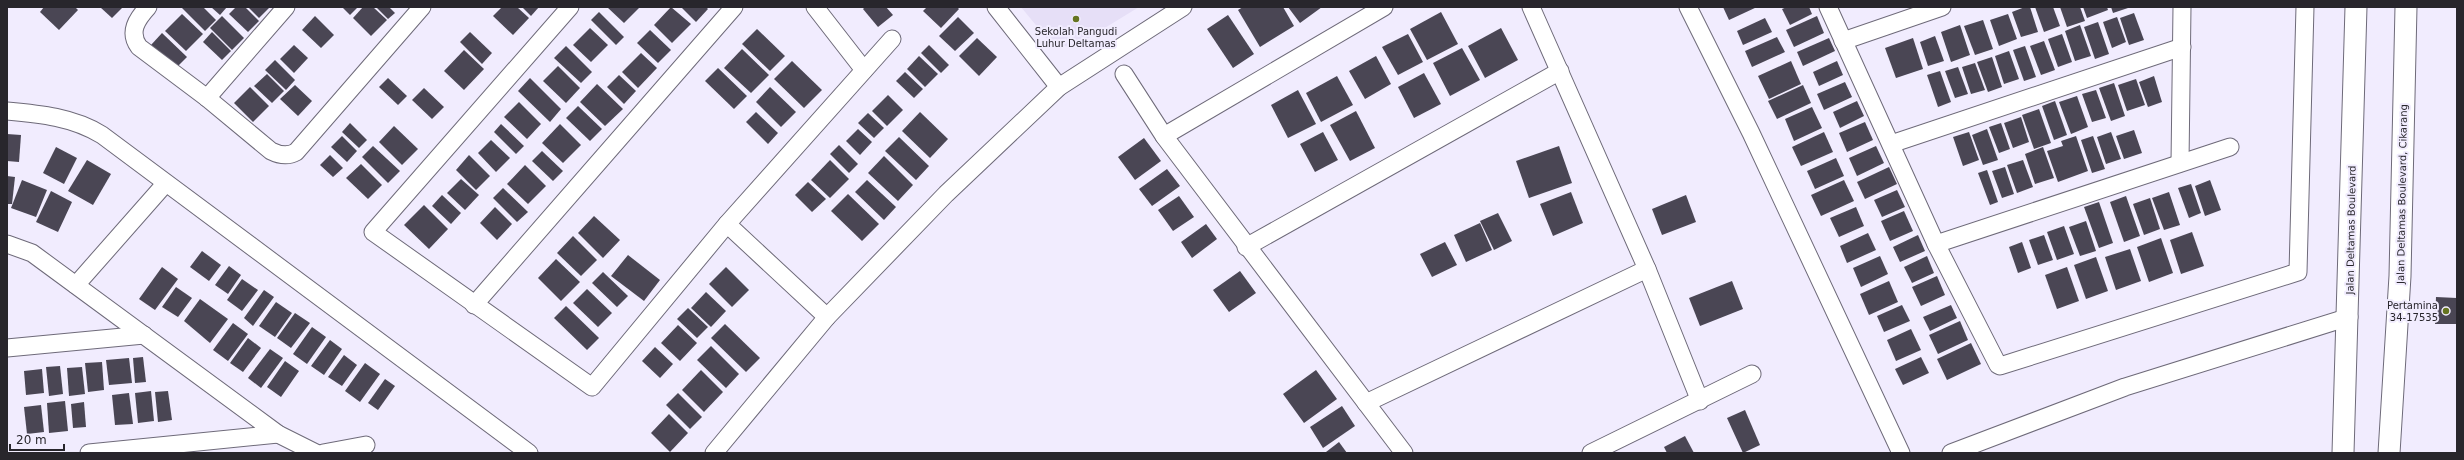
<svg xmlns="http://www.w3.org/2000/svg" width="2464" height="460" font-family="'DejaVu Sans',sans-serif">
  <rect width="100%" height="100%" fill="#f1ecfe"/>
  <polygon fill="#e6dff7" points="1021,7 1139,7 1072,48 1049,41"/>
  <g fill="#4a4654">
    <polygon points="44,7 75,7 78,10 59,30 40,12"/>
    <polygon points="100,7 123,7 112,18"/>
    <polygon points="181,7 203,7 216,20 205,31"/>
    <polygon points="211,7 227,7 220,15"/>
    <polygon points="236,7 245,7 259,21 248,32 229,14"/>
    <polygon points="248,7 270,7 259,18"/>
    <polygon points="342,7 358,7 350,15"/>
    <polygon points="363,7 373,7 387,20 371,36 353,18"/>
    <polygon points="376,7 389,7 395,13 388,19"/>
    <polygon points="502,7 517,7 529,18 513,35 493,16"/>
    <polygon points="522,7 539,7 531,16"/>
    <polygon points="607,7 638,7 639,8 624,23"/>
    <polygon points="671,7 691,24 672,43 654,25"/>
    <polygon points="681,7 706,7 708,9 696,22"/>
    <polygon points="865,7 886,7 893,15 878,27 863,9"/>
    <polygon points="927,7 957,7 959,9 941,28 923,11"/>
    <polygon points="1243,7 1283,7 1294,26 1260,47 1238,10"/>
    <polygon points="1288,7 1322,7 1300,23"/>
    <polygon points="1723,7 1757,7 1729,20"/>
    <polygon points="1787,7 1809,7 1812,14 1790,25 1782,9"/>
    <polygon points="2025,7 2030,7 2038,32 2021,37 2012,12"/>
    <polygon points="2035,7 2053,7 2060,26 2044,32"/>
    <polygon points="2060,7 2080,7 2085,21 2067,27"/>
    <polygon points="2083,7 2107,7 2108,10 2087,18"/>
    <polygon points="2111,7 2131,7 2113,13"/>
    <polygon points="599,12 624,37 616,45 591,20"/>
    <polygon points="1441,12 1458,44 1427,60 1410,29"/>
    <polygon points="2134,13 2144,40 2129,45 2120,18"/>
    <polygon points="182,14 203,34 186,51 165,31"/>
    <polygon points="2008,14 2017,39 1999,46 1990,20"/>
    <polygon points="1228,15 1254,54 1233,68 1207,29"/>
    <polygon points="222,16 244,38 232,50 210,28"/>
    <polygon points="315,16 334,35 321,48 302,30"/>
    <polygon points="1817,16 1824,33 1794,47 1786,30"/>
    <polygon points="958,17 974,33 955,51 939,36"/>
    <polygon points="2117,17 2126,42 2112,48 2103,22"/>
    <polygon points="1765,18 1772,32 1743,45 1737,31"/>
    <polygon points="1983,20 1993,49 1975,55 1964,26"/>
    <polygon points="2098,22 2109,54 2095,59 2084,27"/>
    <polygon points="1960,25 1970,55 1951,62 1941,32"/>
    <polygon points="2080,25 2091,56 2075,61 2065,31"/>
    <polygon points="590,28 608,45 591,62 573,45"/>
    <polygon points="1501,28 1518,60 1485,78 1468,46"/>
    <polygon points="757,29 785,56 770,71 742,44"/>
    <polygon points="650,30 671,50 658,63 637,43"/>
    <polygon points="212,32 231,51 222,60 203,42"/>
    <polygon points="470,32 492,53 482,64 460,42"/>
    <polygon points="162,33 187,57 175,69 151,45"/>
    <polygon points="1408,34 1423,62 1398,75 1382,47"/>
    <polygon points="2062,34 2072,62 2058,67 2048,39"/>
    <polygon points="1935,36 1944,61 1928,66 1920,42"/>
    <polygon points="1777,37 1785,52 1752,67 1745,51"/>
    <polygon points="977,38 997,57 979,76 959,56"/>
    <polygon points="1829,38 1835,51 1803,66 1797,52"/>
    <polygon points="1913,38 1923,69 1896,78 1885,48"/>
    <polygon points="2044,41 2055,70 2041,75 2030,46"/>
    <polygon points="294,45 308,58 294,73 280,59"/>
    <polygon points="929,45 949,65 941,73 921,53"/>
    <polygon points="566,46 592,72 581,83 554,58"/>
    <polygon points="2025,46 2036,77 2024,81 2013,50"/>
    <polygon points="1462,48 1480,80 1450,96 1433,63"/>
    <polygon points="742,49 769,75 751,93 724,68"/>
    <polygon points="464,50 484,69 464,90 444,71"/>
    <polygon points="2009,51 2019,79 2004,84 1995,56"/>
    <polygon points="641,53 657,68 638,88 622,72"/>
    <polygon points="919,56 938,74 925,87 907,69"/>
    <polygon points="1376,56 1391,84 1365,99 1349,71"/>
    <polygon points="1992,57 2002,87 1988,92 1977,62"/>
    <polygon points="275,60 295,80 286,90 265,70"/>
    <polygon points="792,61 822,90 804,108 774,79"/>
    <polygon points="1791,61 1801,84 1769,99 1758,76"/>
    <polygon points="1837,61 1843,75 1819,86 1813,72"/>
    <polygon points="1975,63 1985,90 1971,94 1962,67"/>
    <polygon points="558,66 580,88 566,103 543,81"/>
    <polygon points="1958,67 1968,94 1955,98 1945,71"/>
    <polygon points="718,68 747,96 734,109 705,81"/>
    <polygon points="1940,71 1951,102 1938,107 1927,75"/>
    <polygon points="905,72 923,89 914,98 896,81"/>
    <polygon points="1424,73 1441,104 1414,118 1398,87"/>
    <polygon points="267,74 284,91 272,103 254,86"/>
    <polygon points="619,75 636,91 624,104 607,87"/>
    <polygon points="1337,76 1353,105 1321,122 1306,93"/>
    <polygon points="2154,76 2162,102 2148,107 2139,82"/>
    <polygon points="388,78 407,96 398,105 379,87"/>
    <polygon points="530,78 561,109 550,122 518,91"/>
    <polygon points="2136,79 2145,105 2127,111 2118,85"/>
    <polygon points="1845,82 1852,97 1824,110 1817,94"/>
    <polygon points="2114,83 2125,116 2111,121 2099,88"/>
    <polygon points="597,84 623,109 605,126 580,102"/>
    <polygon points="295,85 312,101 298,116 280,99"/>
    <polygon points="1803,85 1811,103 1777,119 1768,101"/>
    <polygon points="250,87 269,106 253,122 234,103"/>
    <polygon points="770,87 796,112 781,127 756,102"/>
    <polygon points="424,88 444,107 432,119 412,100"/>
    <polygon points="1298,90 1316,124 1288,138 1271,105"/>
    <polygon points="2096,90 2106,118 2092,122 2082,94"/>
    <polygon points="888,95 903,110 887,126 872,111"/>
    <polygon points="2077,96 2088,127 2071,134 2059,102"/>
    <polygon points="1857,101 1864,116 1840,128 1833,112"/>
    <polygon points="2055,101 2067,135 2054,140 2042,106"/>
    <polygon points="519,102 541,124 527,139 504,117"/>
    <polygon points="578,106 602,129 590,141 566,118"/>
    <polygon points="1812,107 1822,128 1794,141 1785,119"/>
    <polygon points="2039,109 2051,143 2034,149 2022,115"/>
    <polygon points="1356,111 1375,148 1350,161 1330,125"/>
    <polygon points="756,112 778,133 768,144 746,122"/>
    <polygon points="920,112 948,139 930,158 902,131"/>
    <polygon points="868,113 884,128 874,138 858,123"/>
    <polygon points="2021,117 2029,142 2013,148 2004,123"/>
    <polygon points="1865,122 1873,140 1847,152 1839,133"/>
    <polygon points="350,123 367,140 359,148 342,132"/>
    <polygon points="2001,123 2010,149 1999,153 1989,127"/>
    <polygon points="501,124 524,146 516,154 494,132"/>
    <polygon points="560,124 581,145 563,163 542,143"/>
    <polygon points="394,126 418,149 402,165 379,142"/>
    <polygon points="858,129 872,142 860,155 846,141"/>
    <polygon points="1987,129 1998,160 1983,165 1972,135"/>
    <polygon points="2134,130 2142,153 2124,159 2116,136"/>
    <polygon points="1323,132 1338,160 1315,172 1300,144"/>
    <polygon points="1824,132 1833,152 1801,166 1792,147"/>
    <polygon points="1969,132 1979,160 1963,166 1953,137"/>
    <polygon points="2111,132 2121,159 2106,164 2097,137"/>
    <polygon points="7,134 21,135 19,162 7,161"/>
    <polygon points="342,136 357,151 347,162 331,147"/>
    <polygon points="2076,136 2088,171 2058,182 2047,151 2063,146 2061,141"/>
    <polygon points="2093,136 2105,169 2092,173 2081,140"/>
    <polygon points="899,137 929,166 916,180 885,151"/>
    <polygon points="1144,138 1161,161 1135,180 1118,157"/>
    <polygon points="491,140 510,158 496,172 478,153"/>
    <polygon points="839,145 858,164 849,173 830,154"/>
    <polygon points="373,146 400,171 388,183 362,157"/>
    <polygon points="1559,146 1572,183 1529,198 1516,161"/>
    <polygon points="1876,146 1884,163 1857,176 1849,158"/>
    <polygon points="56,147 77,158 64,184 43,173"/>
    <polygon points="2043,147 2054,178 2035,184 2025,154"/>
    <polygon points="542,151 563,171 553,181 532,161"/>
    <polygon points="330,155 343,168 333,177 320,165"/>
    <polygon points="469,155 490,176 476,190 456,170"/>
    <polygon points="884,156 913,185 898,201 868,173"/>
    <polygon points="1836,158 1844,176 1815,189 1807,171"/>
    <polygon points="87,160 111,174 93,205 68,191"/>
    <polygon points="830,160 849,179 830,198 811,180"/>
    <polygon points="2023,160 2033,187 2017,193 2007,165"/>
    <polygon points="361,164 382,185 368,199 346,178"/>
    <polygon points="525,165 546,186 528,204 507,184"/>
    <polygon points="1889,167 1897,184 1865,199 1857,182"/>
    <polygon points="2005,167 2014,194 2002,198 1992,171"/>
    <polygon points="1167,169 1180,186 1152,206 1139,189"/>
    <polygon points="1987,170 1998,202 1990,205 1978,173"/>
    <polygon points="7,176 15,177 12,204 7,204"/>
    <polygon points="461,179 479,195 465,210 447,193"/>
    <polygon points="22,180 47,190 36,217 11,208"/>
    <polygon points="867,180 896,207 884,220 855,192"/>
    <polygon points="1844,180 1854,201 1821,216 1811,195"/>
    <polygon points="2210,180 2221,210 2205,216 2195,186"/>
    <polygon points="808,182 826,199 812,212 795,195"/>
    <polygon points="2191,184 2201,213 2189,218 2178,188"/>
    <polygon points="503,188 528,212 517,222 493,198"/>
    <polygon points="1897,190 1905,207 1882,217 1874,200"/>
    <polygon points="51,191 72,202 58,232 36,222"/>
    <polygon points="1571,192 1583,223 1553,236 1540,204"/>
    <polygon points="2169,192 2180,225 2164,230 2152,198"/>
    <polygon points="848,194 879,224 862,241 831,211"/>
    <polygon points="442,195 461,213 451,224 432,206"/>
    <polygon points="1686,195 1696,222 1662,235 1652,209"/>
    <polygon points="1179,196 1194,217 1173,231 1158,210"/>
    <polygon points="2126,196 2140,236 2124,242 2110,202"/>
    <polygon points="2150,198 2160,229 2144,235 2133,204"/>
    <polygon points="2099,202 2113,243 2099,248 2084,207"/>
    <polygon points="424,205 448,229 429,249 404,225"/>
    <polygon points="495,207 512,224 497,240 480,223"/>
    <polygon points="1856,207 1864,226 1839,237 1830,218"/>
    <polygon points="1904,211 1913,231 1890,241 1881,221"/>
    <polygon points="1498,213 1512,241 1494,250 1480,221"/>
    <polygon points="594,216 620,240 603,258 578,233"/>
    <polygon points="2086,221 2096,251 2080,256 2069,227"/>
    <polygon points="1480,223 1492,250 1466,262 1454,235"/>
    <polygon points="1206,224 1217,239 1192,258 1181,242"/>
    <polygon points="2064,226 2074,254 2057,260 2047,232"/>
    <polygon points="2192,232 2204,266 2181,274 2170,240"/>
    <polygon points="1868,233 1876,250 1847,263 1840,246"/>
    <polygon points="1918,235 1925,251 1900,262 1893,247"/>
    <polygon points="2044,235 2053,260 2038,265 2029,240"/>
    <polygon points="573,236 597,260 581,276 557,253"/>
    <polygon points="2161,238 2173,273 2149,282 2137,247"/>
    <polygon points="1445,242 1457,265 1432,277 1420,254"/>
    <polygon points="2022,242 2031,268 2018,273 2009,247"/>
    <polygon points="2130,249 2141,281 2116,290 2105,257"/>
    <polygon points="202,251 221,265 209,281 190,267"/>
    <polygon points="628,255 660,280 644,301 611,276"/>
    <polygon points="1880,256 1888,274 1861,287 1853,268"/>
    <polygon points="1927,256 1934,273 1912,283 1904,267"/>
    <polygon points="2096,257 2108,291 2086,299 2074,265"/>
    <polygon points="556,259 580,282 561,301 538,278"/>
    <polygon points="229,266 241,275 228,294 215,285"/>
    <polygon points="162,267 178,279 155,310 139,299"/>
    <polygon points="726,267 749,290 732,307 709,284"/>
    <polygon points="2067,267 2079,301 2057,309 2045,275"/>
    <polygon points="1240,271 1256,293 1229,312 1213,290"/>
    <polygon points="603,272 628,296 617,307 592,283"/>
    <polygon points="1937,276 1945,295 1921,306 1912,287"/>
    <polygon points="242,279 258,290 242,311 227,300"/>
    <polygon points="1732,281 1743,309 1700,326 1689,298"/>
    <polygon points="1889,281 1898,302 1869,315 1860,294"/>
    <polygon points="176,287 192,298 178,317 162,307"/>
    <polygon points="587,289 612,313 598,327 573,303"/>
    <polygon points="264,290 274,297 253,326 244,318"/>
    <polygon points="706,292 726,311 711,327 691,308"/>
    <polygon points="2436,297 2457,298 2457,324 2435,324"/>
    <polygon points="200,299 228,319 210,343 184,321"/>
    <polygon points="276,302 292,313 275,337 259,326"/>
    <polygon points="1902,305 1910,321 1884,332 1877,316"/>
    <polygon points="1951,305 1957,318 1930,331 1923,317"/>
    <polygon points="566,306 599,338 587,350 554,318"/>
    <polygon points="688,308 708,327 697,338 677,319"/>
    <polygon points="295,313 310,323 291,348 277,338"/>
    <polygon points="1960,321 1968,340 1938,354 1929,335"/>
    <polygon points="233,323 248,334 228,361 213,350"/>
    <polygon points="725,324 760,358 746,372 711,338"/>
    <polygon points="678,325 697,343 680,361 661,343"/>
    <polygon points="312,327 326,337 307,364 293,354"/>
    <polygon points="1911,329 1921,350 1896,361 1887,340"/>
    <polygon points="248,338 261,348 243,372 230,363"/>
    <polygon points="330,340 342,349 324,375 311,366"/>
    <polygon points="1971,343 1981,364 1947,380 1937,359"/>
    <polygon points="711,346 739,374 726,388 697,360"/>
    <polygon points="655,347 673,364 660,378 642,361"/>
    <polygon points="270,349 283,358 261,388 248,378"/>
    <polygon points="344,355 357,365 342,386 328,377"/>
    <polygon points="143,357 146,382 135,383 133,358"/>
    <polygon points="1921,357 1929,373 1903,385 1895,369"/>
    <polygon points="129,358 132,383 109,385 106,360"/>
    <polygon points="285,361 299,371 281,397 267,387"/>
    <polygon points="102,362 104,390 88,392 85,363"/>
    <polygon points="365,363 380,374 360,402 345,391"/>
    <polygon points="60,366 63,394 49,396 46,367"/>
    <polygon points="82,367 85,394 69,396 67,368"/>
    <polygon points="42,369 44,393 26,395 24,371"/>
    <polygon points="701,370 723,392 704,412 682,390"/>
    <polygon points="1316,370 1337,399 1304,423 1283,394"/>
    <polygon points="385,379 395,386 378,410 368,403"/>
    <polygon points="151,391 154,421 138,423 135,393"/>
    <polygon points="168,391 172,420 158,422 155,392"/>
    <polygon points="129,393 133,424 115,425 112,395"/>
    <polygon points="678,393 702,417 690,429 666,405"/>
    <polygon points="65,401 68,431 49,433 47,403"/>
    <polygon points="84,402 86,427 73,428 71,404"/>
    <polygon points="41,405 44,432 27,434 24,407"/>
    <polygon points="1342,406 1355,426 1323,448 1310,427"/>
    <polygon points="1745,410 1760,445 1743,453 1727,418"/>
    <polygon points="669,414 688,433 670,452 651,433"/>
    <polygon points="1685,436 1694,453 1667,453 1664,447"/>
    <polygon points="1339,442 1347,453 1327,453 1326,452"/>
  </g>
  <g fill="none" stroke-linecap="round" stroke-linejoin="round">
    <defs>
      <g id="minor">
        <path d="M148 7C137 19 128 32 139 47L207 98 271 151C279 155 287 157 296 152L422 7"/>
        <polyline points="570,7 373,232 592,387 727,224 892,39"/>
        <polyline points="815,7 864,70"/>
        <polyline points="996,7 1059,87"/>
        <polyline points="1531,7 1647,269 1700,401"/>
        <polyline points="1688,7 1751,133 1901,453"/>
        <polyline points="1828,7 1936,244 1998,365 2000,366 2298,272 2305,7"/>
        <polyline points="1843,41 1942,7"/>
        <polyline points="1124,74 1164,136 1404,453"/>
        <polyline points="207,98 286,7"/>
        <path d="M7 111C40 114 73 117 102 135L529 453"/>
        <polyline points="1164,136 1384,7"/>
        <polyline points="1891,144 2182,47"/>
        <polyline points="2180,163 2182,7"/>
        <polyline points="727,224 827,317"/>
        <polyline points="7,244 32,253 278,434 316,453"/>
        <polyline points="1936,244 2230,147"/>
        <polyline points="1246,247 1560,71"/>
        <polyline points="76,285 165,184"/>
        <polyline points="474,305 734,7"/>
        <polyline points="7,348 144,335"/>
        <polyline points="1366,403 1647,269"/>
        <polyline points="89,453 278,434"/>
        <polyline points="323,453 366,445"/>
        <polyline points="714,453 827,317 946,194 1059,87 1183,7"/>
        <polyline points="1591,453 1752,374"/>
        <polyline points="1951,453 2125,387 2349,317"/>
      </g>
      <g id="tertiary">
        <polyline points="2343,453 2356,7"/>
        <polyline points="2389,453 2400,276 2406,7"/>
      </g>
    </defs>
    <use href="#minor" stroke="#6e6a79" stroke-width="19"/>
    <use href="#tertiary" stroke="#6e6a79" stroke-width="23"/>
    <use href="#minor" stroke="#fff" stroke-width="17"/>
    <use href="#tertiary" stroke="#fff" stroke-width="21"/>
  </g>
  <g fill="#657420" stroke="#f1ecfe" stroke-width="1.5">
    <circle cx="1076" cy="19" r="4"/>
    <circle cx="2446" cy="311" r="4"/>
  </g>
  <g text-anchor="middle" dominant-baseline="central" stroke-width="4" stroke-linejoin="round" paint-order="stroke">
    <g font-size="10" fill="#28262c" stroke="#f1ecfe">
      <text x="1076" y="31">Sekolah Pangudi<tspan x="1076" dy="12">Luhur Deltamas</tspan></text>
      <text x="2438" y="305" text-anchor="end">Pertamina<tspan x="2438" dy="12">34-17535</tspan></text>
    </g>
    <g font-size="10" fill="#28262c" stroke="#f1ecfe">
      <text transform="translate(2402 194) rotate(-89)">Jalan Deltamas Boulevard, Cikarang</text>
      <text transform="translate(2351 230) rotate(-89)">Jalan Deltamas Boulevard</text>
    </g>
  </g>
  <rect width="2464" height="460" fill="none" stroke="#28262c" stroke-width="16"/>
  <path d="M10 444v6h54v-6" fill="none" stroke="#28262c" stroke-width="2"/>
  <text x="16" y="444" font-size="12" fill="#28262c" stroke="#f1ecfe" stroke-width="3" paint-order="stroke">20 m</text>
</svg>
